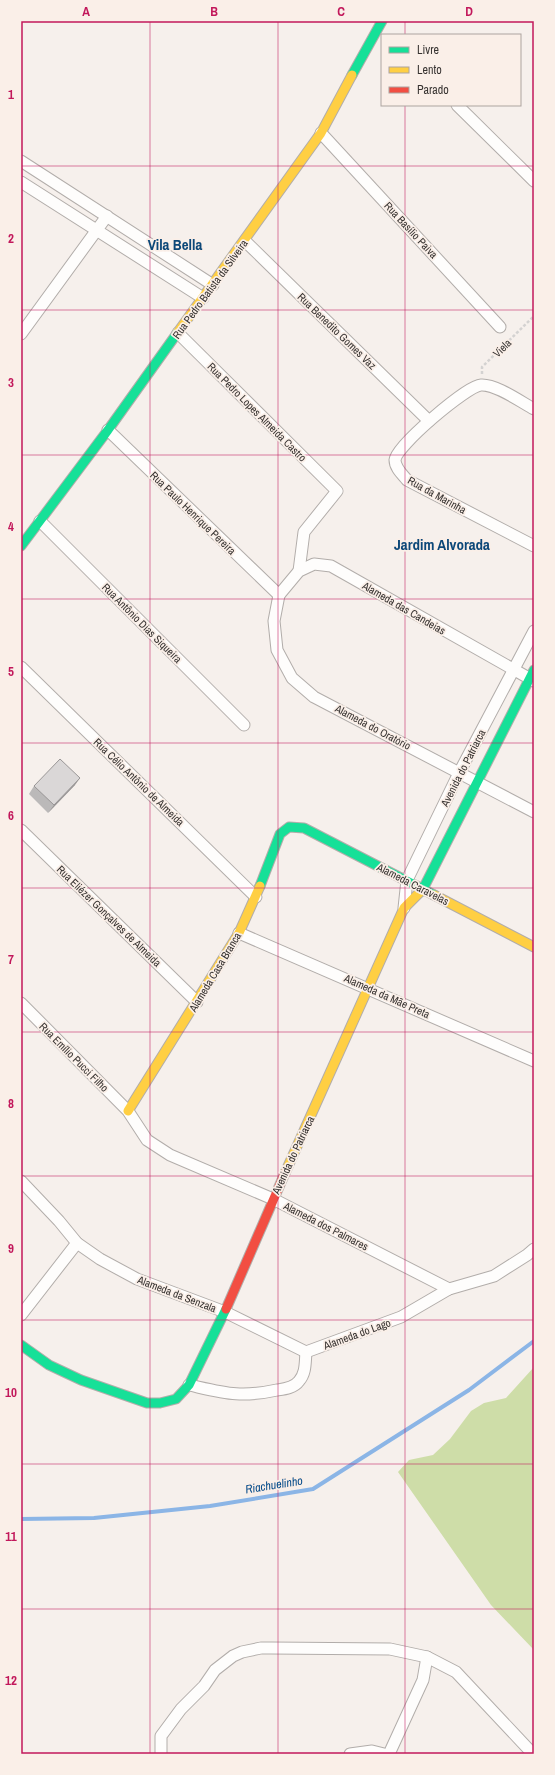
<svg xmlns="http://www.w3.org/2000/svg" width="555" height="1775" font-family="'Archivo Narrow',sans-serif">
  <rect width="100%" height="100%" fill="#f6f0ec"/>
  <polygon fill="#cedda8" points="534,1367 534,1650 491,1605 398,1472 409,1460 433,1455 450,1439 471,1411 484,1403 506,1398"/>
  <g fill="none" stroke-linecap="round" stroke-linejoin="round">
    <polyline stroke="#8bb5e6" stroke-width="4" points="21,1519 94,1518 210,1506 313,1489 469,1390 534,1341"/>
    <defs>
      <g id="street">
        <polyline points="457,105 534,181"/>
        <polyline points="321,133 500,327"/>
        <polyline points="21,161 213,285"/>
        <polyline points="21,182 203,298"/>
        <polyline points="245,241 429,421"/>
        <polyline points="178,333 337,491 304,532 299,571"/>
        <polyline points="21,334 107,216"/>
        <path d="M534 409C521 402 496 384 481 385 467 386 396 446 395 460 395 468 402 474 407 480L534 546"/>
        <polyline points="108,430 279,595"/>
        <polyline points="40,521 244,725"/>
        <polyline points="279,595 274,621 277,650 292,678 314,697 534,812"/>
        <polyline points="279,595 299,571 314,564 331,566 534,681"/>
        <polyline points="21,667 256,897"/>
        <polyline points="21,830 197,1002"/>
        <polyline points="404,908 407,880 459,773 534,631"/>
        <polyline points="239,933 534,1061"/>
        <polyline points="21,1003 128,1111 147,1140 170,1155 273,1199 449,1289"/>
        <polyline points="21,1181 59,1221 77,1243 100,1259 137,1279 225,1312 306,1352"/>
        <polyline points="21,1315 77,1243"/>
        <polyline points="306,1352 401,1317 449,1289 494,1276 527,1255 534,1249"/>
        <path d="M189 1385C225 1393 240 1398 277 1390 284 1389 294 1388 299 1381 306 1373 305 1363 306 1352"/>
        <polyline points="161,1754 161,1736 181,1709 204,1686 215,1670 233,1656 242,1652 261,1648 271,1648 390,1649 427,1657 456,1672 533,1754"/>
        <polyline points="350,1754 372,1751 384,1754"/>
        <polyline points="389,1754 423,1680 427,1657"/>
      </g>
      <g id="fast">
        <polyline points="352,75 382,21"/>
        <polyline points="21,546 108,430 178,332"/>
        <polyline points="260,886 280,834 289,827 304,828 434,895"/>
        <polyline points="420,892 423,889 534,670"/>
        <polyline points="21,1345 49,1365 81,1380 147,1403 160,1403 176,1399 189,1385 226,1309"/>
      </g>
      <g id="slow">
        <polyline points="178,332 321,133 352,75"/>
        <polyline points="434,895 534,947"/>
        <polyline points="128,1111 239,933 260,886"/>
        <polyline points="285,1173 404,908 420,892"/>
      </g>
      <polyline id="jam" points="226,1309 285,1173"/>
    </defs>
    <use href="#street" stroke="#b2adaa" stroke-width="13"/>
    <use href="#fast" stroke="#b2adaa" stroke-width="11"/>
    <use href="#slow" stroke="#b2adaa" stroke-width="11"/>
    <use href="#jam" stroke="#b2adaa" stroke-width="11"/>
    <polyline stroke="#d4d2d1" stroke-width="2.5" stroke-dasharray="3 2" stroke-linecap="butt" points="482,374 482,367 534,316"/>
    <use href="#street" stroke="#fefdfc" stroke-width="11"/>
    <use href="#fast" stroke="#16e098" stroke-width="9"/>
    <use href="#slow" stroke="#ffcf43" stroke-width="9"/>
    <use href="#jam" stroke="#f24e42" stroke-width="9"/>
  </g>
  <polygon fill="#bbb9b9" points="75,785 48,813 29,794 34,786"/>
  <polygon fill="#999696" points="80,778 75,785 48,813 54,805"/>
  <polygon fill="#dad7d7" stroke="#999696" points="60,759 80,778 54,805 34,786"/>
  <path fill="none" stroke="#c2185b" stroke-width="1" stroke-opacity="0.55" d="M150 21V1754M278 21V1754M405 21V35M405 105V1754M21 166H534M21 310H534M21 455H534M21 599H534M21 743H534M21 888H534M21 1032H534M21 1176H534M21 1320H534M21 1464H534M21 1609H534"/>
  <g text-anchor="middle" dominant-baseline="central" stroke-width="3.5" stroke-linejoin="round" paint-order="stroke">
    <g font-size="11" fill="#373331" stroke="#faefe8">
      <text transform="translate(411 230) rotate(47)">Rua Basílio Paiva</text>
      <text transform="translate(210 289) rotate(-54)">Rua Pedro Batista da Silveira</text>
      <text transform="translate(337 331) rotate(44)">Rua Benedito Gomes Vaz</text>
      <text transform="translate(502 348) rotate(-44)">Viela</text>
      <text transform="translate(257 412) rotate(45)">Rua Pedro Lopes Almeida Castro</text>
      <text transform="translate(437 495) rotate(29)">Rua da Marinha</text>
      <text transform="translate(193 513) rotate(44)">Rua Paulo Henrique Pereira</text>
      <text transform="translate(404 608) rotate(30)">Alameda das Candeias</text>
      <text transform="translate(142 623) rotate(45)">Rua Antônio Dias Siqueira</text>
      <text transform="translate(373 727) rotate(28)">Alameda do Oratório</text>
      <text transform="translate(463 768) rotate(-63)">Avenida do Patriarca</text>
      <text transform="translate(139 782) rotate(44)">Rua Célio Antônio de Almeida</text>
      <text transform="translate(413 884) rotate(27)">Alameda Caravelas</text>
      <text transform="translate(109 916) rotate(44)">Rua Eliézer Gonçalves de Almeida</text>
      <text transform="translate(215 972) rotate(-59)">Alameda Casa Branca</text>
      <text transform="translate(387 996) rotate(24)">Alameda da Mãe Preta</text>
      <text transform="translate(74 1057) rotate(45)">Rua Emílio Pucci Filho</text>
      <text transform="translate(293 1155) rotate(-65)">Avenida do Patriarca</text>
      <text transform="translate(326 1226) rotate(27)">Alameda dos Palmares</text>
      <text transform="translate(177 1294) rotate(21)">Alameda da Senzala</text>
      <text transform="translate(357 1334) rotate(-20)">Alameda do Lago</text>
    </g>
    <g font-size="12" font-style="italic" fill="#004989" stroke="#faefe8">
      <text transform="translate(274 1485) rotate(-9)">Riachuelinho</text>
    </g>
    <g font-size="15" font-weight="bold" fill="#0c4778" stroke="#faefe8">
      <text x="175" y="244">Vila Bella</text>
      <text x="442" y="544">Jardim Alvorada</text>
    </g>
  </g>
  <rect width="555" height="1775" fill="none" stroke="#faefe8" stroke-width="44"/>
  <rect x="381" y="34" width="140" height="72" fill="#faefe8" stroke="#aca49f"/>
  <rect x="389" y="47" width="20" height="6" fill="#16e098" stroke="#aca49f"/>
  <text x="417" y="54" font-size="12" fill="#373331">Livre</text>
  <rect x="389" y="67" width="20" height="6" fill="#ffcf43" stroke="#aca49f"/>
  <text x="417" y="74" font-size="12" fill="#373331">Lento</text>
  <rect x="389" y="87" width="20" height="6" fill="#f24e42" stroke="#aca49f"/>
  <text x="417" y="94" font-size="12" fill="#373331">Parado</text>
  <rect x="22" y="22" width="511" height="1731" fill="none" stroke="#c2185b" stroke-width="1.5"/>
  <g font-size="13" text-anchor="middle" font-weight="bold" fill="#c2185b">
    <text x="86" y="16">A</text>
    <text x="214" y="16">B</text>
    <text x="341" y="16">C</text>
    <text x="469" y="16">D</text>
    <text x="11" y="99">1</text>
    <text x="11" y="243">2</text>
    <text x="11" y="387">3</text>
    <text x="11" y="531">4</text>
    <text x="11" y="676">5</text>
    <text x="11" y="820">6</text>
    <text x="11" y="964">7</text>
    <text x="11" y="1108">8</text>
    <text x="11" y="1253">9</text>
    <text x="11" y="1397">10</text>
    <text x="11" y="1541">11</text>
    <text x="11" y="1685">12</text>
  </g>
</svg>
